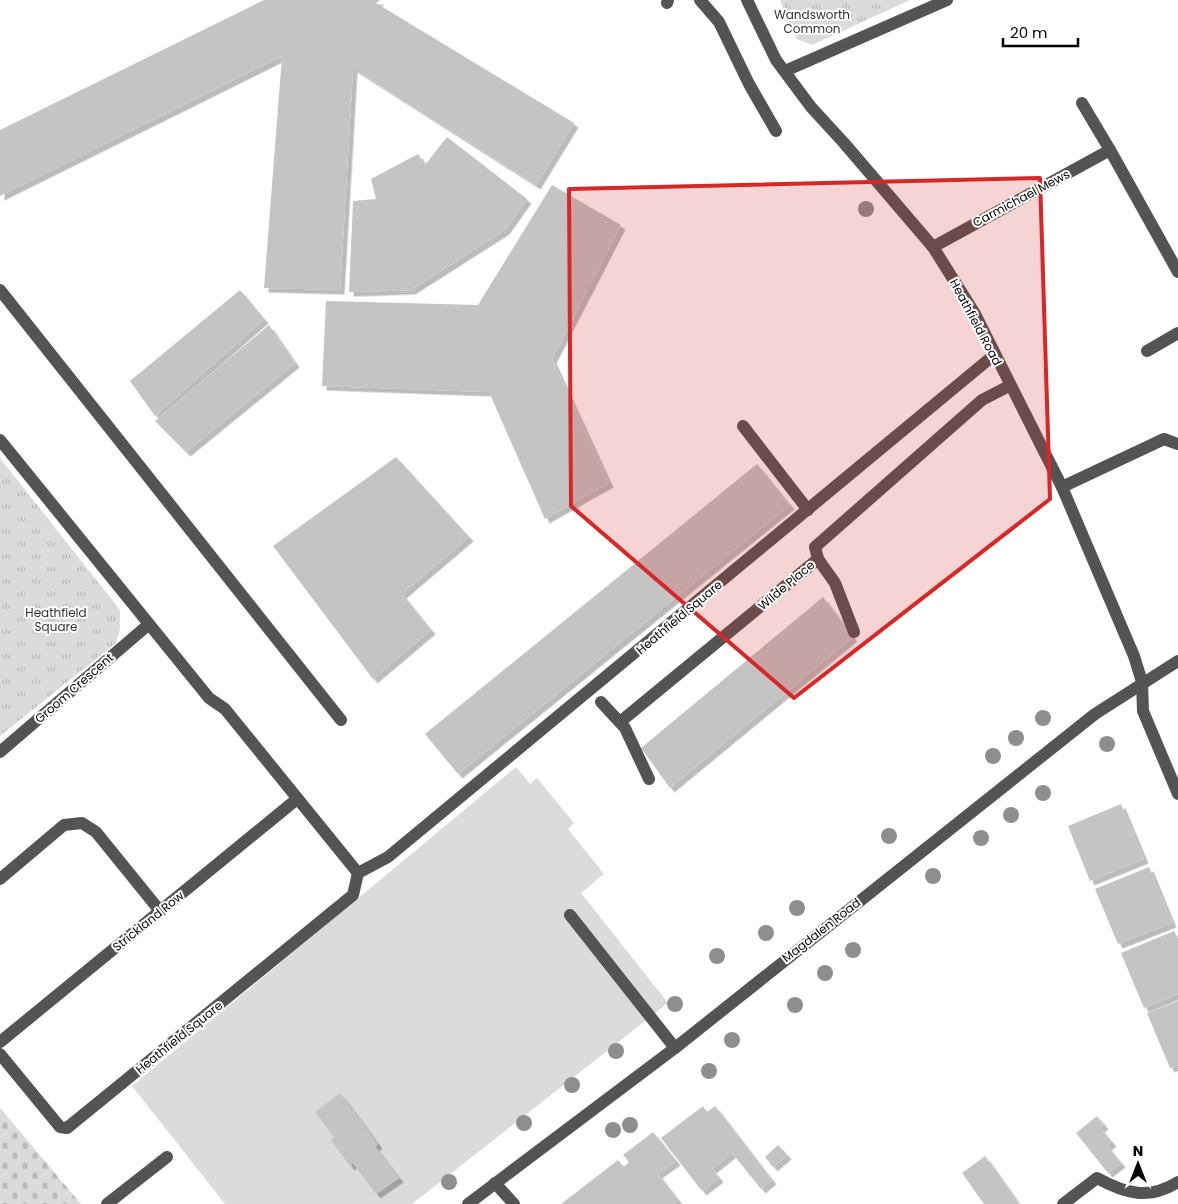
<svg xmlns="http://www.w3.org/2000/svg" width="1178" height="1204" font-family="Poppins,sans-serif">
  <defs>
    <pattern id="cemetery-stones" width="16" height="16" patternUnits="userSpaceOnUse" patternTransform="scale(1.25)"><rect width="16" height="16" fill="#dbdbdb"/><path d="M2 7V4a2 2 0 0 1 4 0v3zM10 15v-3a2 2 0 0 1 4 0v3z" fill="#bababa"/></pattern>
    <pattern id="park-tufts" width="24" height="20" patternUnits="userSpaceOnUse" patternTransform="scale(1.25)"><rect width="24" height="20" fill="#dbdbdb"/><path d="M3 7l-1-3M5 7V3M7 7l1-3M15 17l-1-3M17 17v-4M19 17l1-3" fill="none" stroke="#bababa"/></pattern>
    <filter id="shadow"><feDropShadow dx="4.5" dy="4.5" stdDeviation="0" flood-color="#0004"/></filter>
  </defs>
  <rect width="100%" height="100%" fill="#fff"/>
  <polygon fill="url(#cemetery-stones)" points="0,1108 81,1204 0,1204"/>
  <g fill="url(#park-tufts)">
    <polygon points="780,0 910,0 812,45 797,39"/>
    <polygon points="0,458 120,610 120,629 116,643 0,736"/>
  </g>
  <polygon fill="#dbdbdb" points="516,767 530,784 537,778 574,823 568,829 604,874 581,893 668,1003 412,1204 225,1204 132,1086"/>
  <g fill="#c4c4c4" filter="url(#shadow)">
    <polygon points="264,0 380,0 376,3 574,123 536,185 353,68 340,290 264,288 282,56 0,196 0,130"/>
    <polygon points="447,137 527,199 505,230 411,290 349,292 353,201 376,199 371,179 418,154 425,165"/>
    <polygon points="552,185 621,225 552,359 609,483 545,519 489,392 322,386 326,301 478,305"/>
    <polygon points="240,290 264,319 155,416 130,381"/>
    <polygon points="269,325 295,363 186,452 155,421"/>
    <polygon points="396,457 469,537 402,594 431,630 373,679 273,546"/>
    <polygon points="757,464 790,505 458,774 425,734"/>
    <polygon points="823,597 853,637 670,788 641,748"/>
    <polygon points="1121,804 1144,859 1090,881 1068,826"/>
    <polygon points="1149,867 1172,923 1118,944 1095,889"/>
    <polygon points="1174,931 1178,939 1178,994 1144,1008 1121,953"/>
    <polygon points="1178,1001 1178,1065 1170,1068 1147,1013"/>
    <polygon points="340,1093 378,1144 375,1147 399,1178 376,1194 353,1163 350,1166 331,1140 334,1137 315,1112"/>
    <polygon points="703,1106 707,1112 715,1106 772,1180 761,1189 732,1153 712,1169 719,1178 702,1191 661,1138"/>
    <polygon points="1097,1116 1104,1125 1100,1128 1112,1142 1107,1146 1121,1163 1108,1173 1076,1133"/>
    <polygon points="653,1132 676,1161 658,1174 678,1200 674,1204 561,1204 618,1160 624,1167 629,1162 623,1155"/>
    <polygon points="778,1145 787,1155 773,1167 765,1157"/>
    <polygon points="985,1156 1019,1204 984,1204 962,1173"/>
  </g>
  <g fill="none" stroke-linecap="round" stroke-linejoin="round">
    <g stroke="#545454" stroke-width="12">
      <polyline points="700,0 719,22 749,84 776,131"/>
      <polyline points="747,0 776,60 811,107 844,143 933,247 975,314 1062,487 1134,656 1142,682 1143,711 1178,794"/>
      <polyline points="667,3 668,0"/>
      <polyline points="785,71 947,0"/>
      <polyline points="1082,103 1110,150"/>
      <polyline points="933,247 1110,150 1178,272"/>
      <polyline points="0,290 341,720"/>
      <polyline points="1147,351 1178,333"/>
      <polyline points="743,426 808,510"/>
      <polyline points="0,440 209,698 225,709 358,873"/>
      <polyline points="1062,487 1164,439 1178,444"/>
      <polyline points="818,559 835,583 854,632"/>
      <polyline points="601,702 625,728 649,779"/>
      <polyline points="620,722 818,559 815,547 982,400 1009,386"/>
      <polyline points="0,752 148,625"/>
      <polyline points="0,879 64,825 82,823 96,832 160,911"/>
      <polyline points="570,915 675,1048"/>
      <polyline points="0,1042 297,799"/>
      <polyline points="0,1054 60,1127 67,1128 353,895 358,873 388,857 994,355"/>
      <polyline points="495,1183 514,1204"/>
      <polyline points="107,1204 167,1157"/>
      <polyline points="468,1204 675,1048 1095,714 1178,661"/>
      <path d="M1063 1204 1097 1178C1126 1194 1149 1200 1178 1182"/>
    </g>
  </g>
  <g fill="#8e8e8e">
    <circle cx="866" cy="209" r="8"/>
    <circle cx="1043" cy="718" r="8"/>
    <circle cx="1016" cy="738" r="8"/>
    <circle cx="1107" cy="744" r="8"/>
    <circle cx="993" cy="756" r="8"/>
    <circle cx="1043" cy="793" r="8"/>
    <circle cx="1011" cy="815" r="8"/>
    <circle cx="889" cy="836" r="8"/>
    <circle cx="981" cy="838" r="8"/>
    <circle cx="933" cy="876" r="8"/>
    <circle cx="797" cy="908" r="8"/>
    <circle cx="766" cy="933" r="8"/>
    <circle cx="853" cy="950" r="8"/>
    <circle cx="717" cy="956" r="8"/>
    <circle cx="825" cy="973" r="8"/>
    <circle cx="675" cy="1004" r="8"/>
    <circle cx="795" cy="1005" r="8"/>
    <circle cx="732" cy="1040" r="8"/>
    <circle cx="616" cy="1051" r="8"/>
    <circle cx="709" cy="1071" r="8"/>
    <circle cx="572" cy="1085" r="8"/>
    <circle cx="524" cy="1123" r="8"/>
    <circle cx="630" cy="1125" r="8"/>
    <circle cx="613" cy="1130" r="8"/>
    <circle cx="449" cy="1182" r="8"/>
  </g>
  <path fill="#d62828" fill-opacity="0.2" stroke="#d62828" stroke-width="4" stroke-linejoin="round" d="M1040 178 1050 499 794 698 571 506 569 189Z"/>
  <g text-anchor="middle" dominant-baseline="central" stroke-width="4" stroke-linejoin="round" paint-order="stroke">
    <g font-size="12" fill="#323232" stroke="#fff">
      <text x="812" y="14">Wandsworth<tspan x="812" dy="14">Common</tspan></text>
      <text x="56" y="612">Heathfield<tspan x="56" dy="14">Square</tspan></text>
    </g>
    <g font-size="12" fill="#000" stroke="#fff">
      <text transform="translate(1021 198) rotate(-28)">Carmichael Mews</text>
      <text transform="translate(976 322) rotate(62)">Heathfield Road</text>
      <text transform="translate(786 585) rotate(-40)">Wilde Place</text>
      <text transform="translate(679 617) rotate(-40)">Heathfield Square</text>
      <text transform="translate(74 688) rotate(-41)">Groom Crescent</text>
      <text transform="translate(148 921) rotate(-39)">Strickland Row</text>
      <text transform="translate(821 930) rotate(-38)">Magdalen Road</text>
      <text transform="translate(179 1037) rotate(-39)">Heathfield Square</text>
    </g>
  </g>
  <g transform="translate(1138 1164)" stroke="#ffffff" stroke-width="4" paint-order="stroke">
  <path d="M0-4L9 19L0 12L-9 19Z" fill="#000000"/>
  <text y="-8" font-size="14" font-weight="bold" text-anchor="middle" fill="#000000">N</text>
  </g>
  <path d="M1003 38v8h75v-8" fill="none" stroke="#000000" stroke-width="2.5"/>
  <text x="1010" y="38" font-size="15" fill="#000000" stroke="#ffffff" stroke-width="4" paint-order="stroke">20 m</text>
</svg>
